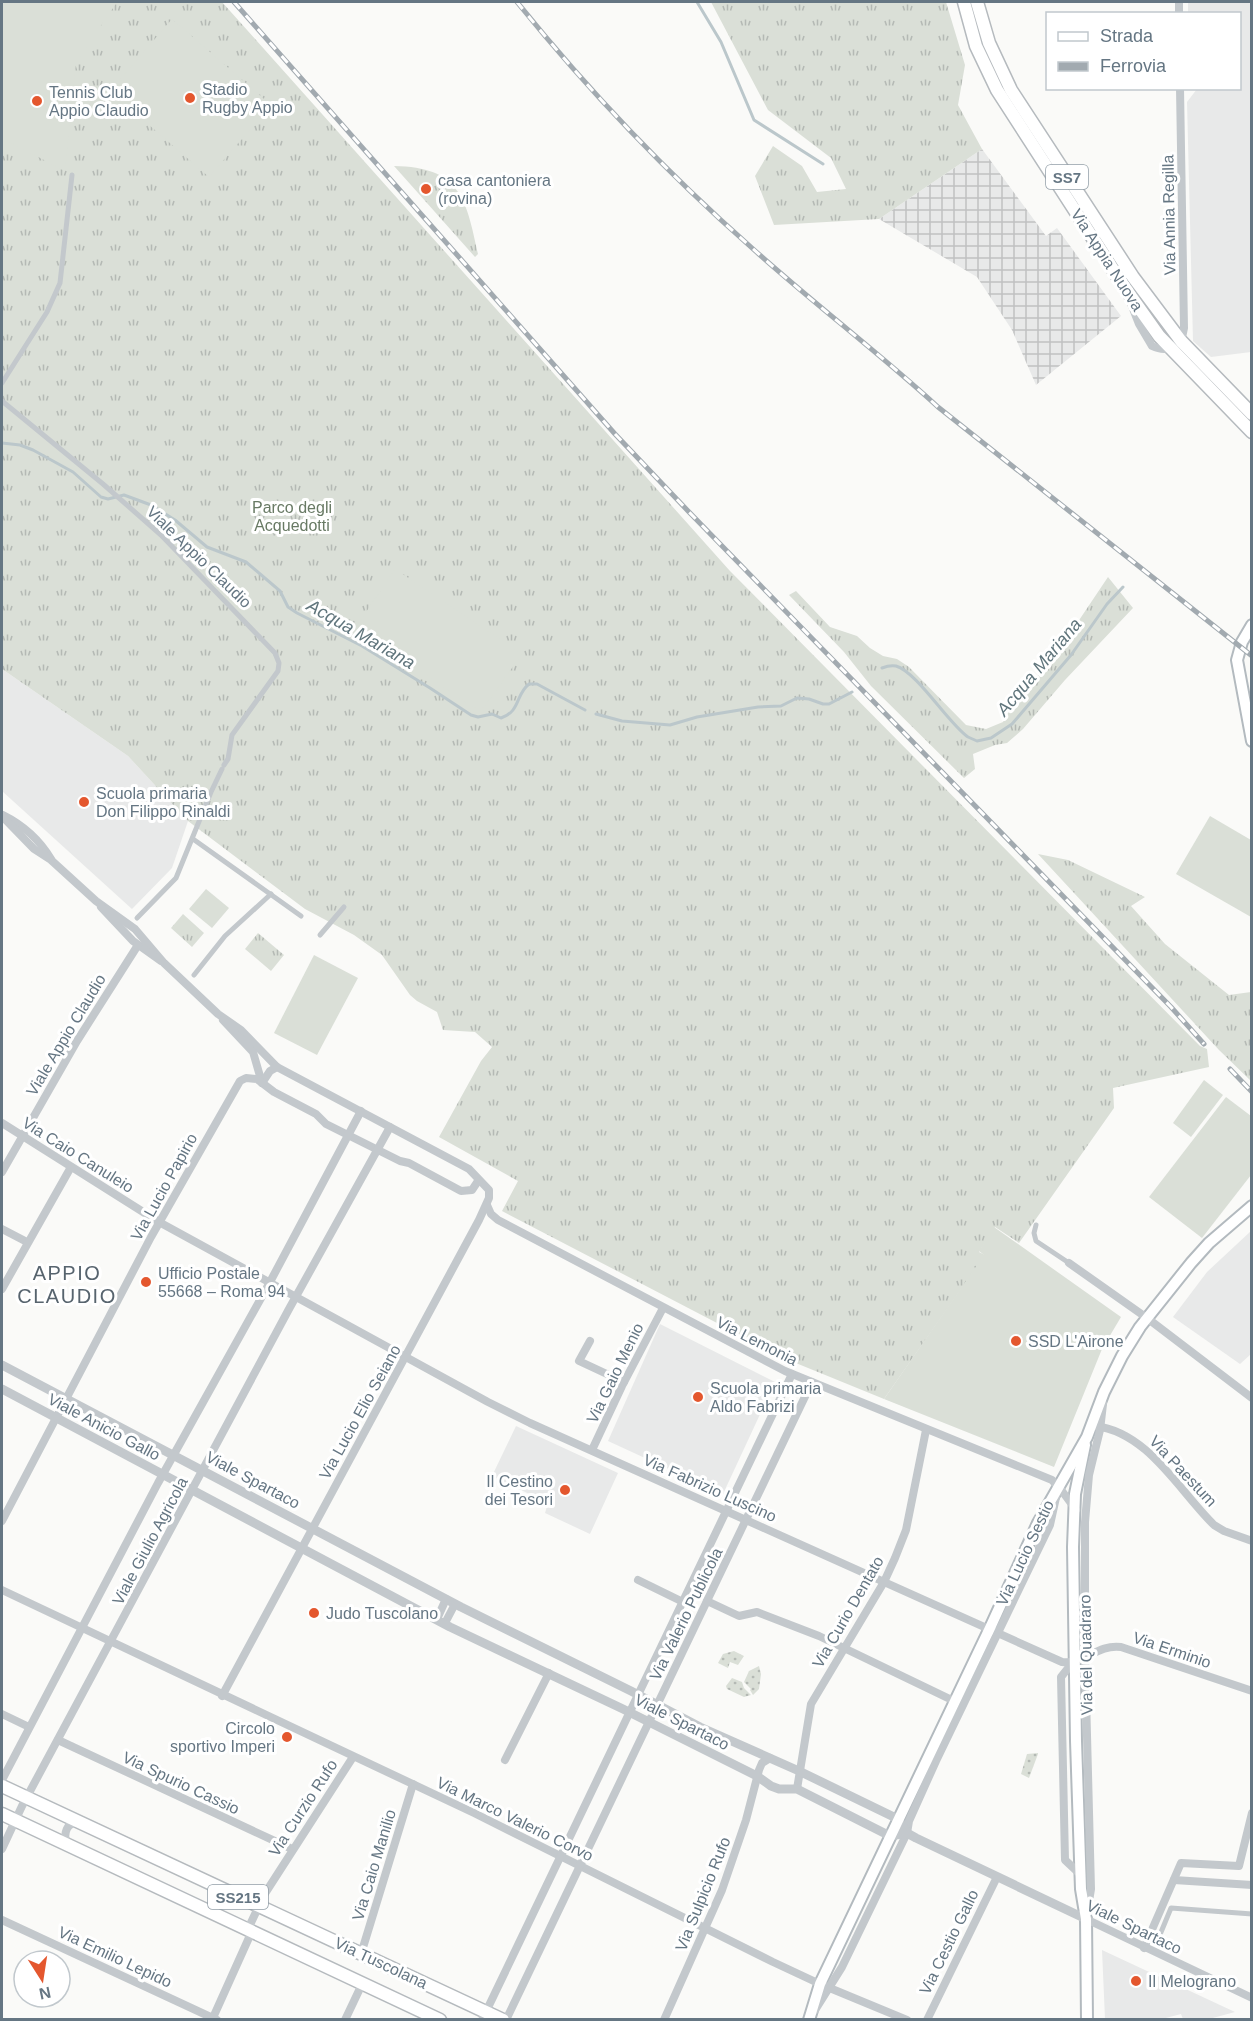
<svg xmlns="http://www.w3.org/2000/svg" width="1253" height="2021" font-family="Helvetica,sans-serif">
  <defs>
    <pattern id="industrial-grid" width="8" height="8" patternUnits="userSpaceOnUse" patternTransform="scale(1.5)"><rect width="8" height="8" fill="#e8e9e9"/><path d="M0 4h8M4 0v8" fill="none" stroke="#c0c1c2"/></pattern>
    <pattern id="grass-tufts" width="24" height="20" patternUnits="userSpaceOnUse" patternTransform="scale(1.5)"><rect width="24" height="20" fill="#dadfd7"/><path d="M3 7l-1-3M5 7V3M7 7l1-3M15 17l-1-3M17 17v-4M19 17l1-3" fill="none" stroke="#b4b9b4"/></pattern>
    <pattern id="garden-dots" width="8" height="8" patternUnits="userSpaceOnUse" patternTransform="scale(1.5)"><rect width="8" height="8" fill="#dadfd7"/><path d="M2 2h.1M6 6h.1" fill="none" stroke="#b4b9b4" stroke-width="1.8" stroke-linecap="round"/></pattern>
  </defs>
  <rect width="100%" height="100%" fill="#fafaf8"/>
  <g fill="#e8e9e9">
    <polygon points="1188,2 1248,2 1251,4 1251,352 1211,357 1193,341 1187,102 1197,89 1240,88 1240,14 1188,13"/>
    <polygon points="2,669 128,756 188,821 172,868 132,909 2,791"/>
    <polygon points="1251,1231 1251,1354 1240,1364 1173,1317 1207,1272"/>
    <polygon points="660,1324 775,1382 723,1494 608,1441"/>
    <polygon points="516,1426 618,1473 590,1534 545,1513 548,1503 492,1476"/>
    <polygon points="1102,1950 1235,2012 1209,2019 1183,2019 1181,2014 1162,2019 1105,2019"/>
  </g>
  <polygon fill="url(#industrial-grid)" points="982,149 1046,236 1057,228 1121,316 1036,385 1012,330 977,277 879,219"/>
  <g fill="url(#grass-tufts)">
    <polygon points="2,2 222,2 730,571 1200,1046 1207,1049 1209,1067 1113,1088 1114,1108 1019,1243 995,1227 979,1252 985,1255 884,1399 786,1359 502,1211 518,1181 439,1137 481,1061 492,1047 475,1032 443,1030 437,1012 417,1001 410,995 382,955 354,935 305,909 188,821 128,756 2,669"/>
    <polygon points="711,2 946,2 965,65 958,105 982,149 879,219 774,225 755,176 773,146 802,166 817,192 846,189 831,158 768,110"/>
    <path d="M394 166C460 167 466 198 478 254L475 257Z"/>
    <polygon points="1108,577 1133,608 1065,680 1023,729 1007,743 995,745 973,754 975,769 964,778 871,686 844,652 789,595 796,591 830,627 857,636 870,648 883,656 897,659 909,667 966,725 986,729 1003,722 1020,691 1049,665"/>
    <polygon points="1038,854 1068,860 1145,897 1131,906 1165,944 1229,995 1251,992 1251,1081 1219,1050"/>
    <polygon points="183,914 204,933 192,947 171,928"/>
    <polygon points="258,933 284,955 271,971 245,949"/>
  </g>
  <g fill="url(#garden-dots)">
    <polygon points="734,1651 744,1656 738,1665 730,1662 728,1668 718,1663 723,1654"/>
    <polygon points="759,1666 761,1674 759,1689 753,1695 750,1690 751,1689 744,1682 749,1671"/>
    <polygon points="732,1678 742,1682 744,1688 751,1695 744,1697 727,1689 726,1686"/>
    <polygon points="1038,1753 1038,1754 1029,1778 1021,1774 1027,1754"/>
  </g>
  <g fill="#dadfd7">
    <polygon points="2,2 117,2 76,63 65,171 2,138"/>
    <polygon points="172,19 271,105 209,177 110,91"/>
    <polygon points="395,569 522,654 484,707 474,708 356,627"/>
    <polygon points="1210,816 1251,840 1251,917 1176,874"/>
    <polygon points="206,889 229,908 212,928 189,909"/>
    <polygon points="314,955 358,978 317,1055 274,1033"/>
    <polygon points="1204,1080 1223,1095 1191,1137 1173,1123"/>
    <polygon points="1226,1097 1251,1116 1251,1175 1202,1238 1149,1197"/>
    <polygon points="994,1227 1121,1317 1102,1349 1054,1467 884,1399 984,1255 979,1251"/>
  </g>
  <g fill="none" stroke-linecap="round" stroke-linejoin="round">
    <g stroke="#bbc7cb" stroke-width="3">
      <polyline points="697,2 721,42 754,120 823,164"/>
      <path d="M2 443 20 445 33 450 73 472 101 497 108 499 124 495 151 505 175 520 207 547 246 562 280 591 288 607 297 613 362 646 430 688 471 715 478 717 492 714 501 718C521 711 515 695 529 684H537L585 710"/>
      <path d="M882 668C887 666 891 665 896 666 917 672 948 723 968 737L977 741 991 738 1012 724 1071 655 1107 604 1123 587"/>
      <polyline points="596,714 622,721 670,725 697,717 758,707 781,706 797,698 809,699 823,704 829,704 852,692"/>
    </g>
    <defs>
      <g id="secondary">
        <polyline points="1252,625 1242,642 1237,660 1252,741"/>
        <polyline points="1085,1445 1075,1494 1073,1547 1076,1741 1081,1889 1086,1919 1087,2020"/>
        <polyline points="809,2020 820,1984 990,1628 1038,1523 1087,1437 1104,1392 1122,1356 1140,1327 1191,1263 1209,1243 1252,1206"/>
      </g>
      <g id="primary">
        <polyline points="964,2 976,46 997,90 1125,288 1159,336 1252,432"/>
        <polyline points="977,2 989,43 1011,90 1133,277 1181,341 1252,414"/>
        <polyline points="2,1786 503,2020"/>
        <polyline points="2,1814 440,2020"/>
      </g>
    </defs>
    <use href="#secondary" stroke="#b3babf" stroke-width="14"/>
    <use href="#primary" stroke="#b5babe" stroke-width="15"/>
    <g stroke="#c3c8cc" stroke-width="5">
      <polyline points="2,383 47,312 60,283 72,175"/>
      <polyline points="2,401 103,484 161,535 275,653 279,663 278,671 232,735 228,759 224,765"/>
      <polyline points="193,839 301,916"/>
      <polyline points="137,918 176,878 211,792 222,769"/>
      <polyline points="320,935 344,907"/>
      <polyline points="194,975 225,936 271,894"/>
      <polyline points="1036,1225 1034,1233 1036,1241 1069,1263"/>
      <polyline points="1159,1937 1171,1908 1252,1914"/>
    </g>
    <g stroke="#c3c8cc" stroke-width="8">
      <polyline points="1179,14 1179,2"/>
      <path d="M1130 301 1139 324 1152 346C1169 354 1182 345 1184 328L1180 88"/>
      <path d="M3 815C23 825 39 839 51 859"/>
      <polyline points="2,816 34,849 51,860 96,901 135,929 164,963 218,1014 241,1030 277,1067 469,1169 489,1190 489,1198 479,1220 222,1696"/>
      <polyline points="101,907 133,941 161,961"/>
      <polyline points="223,1020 253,1052 262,1083"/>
      <polyline points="262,1083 270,1071 277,1067"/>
      <path d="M2 1123 159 1222 488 1402 530 1423 1062 1662C1085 1665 1096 1644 1121 1647L1252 1691"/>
      <polyline points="2,1172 77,1041 138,945"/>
      <polyline points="487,1205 491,1214 498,1220 785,1371 1052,1480 1062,1491 1076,1510"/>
      <polyline points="2,1229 27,1242"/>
      <polyline points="1069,1263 1147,1318 1252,1398"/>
      <polyline points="2,1289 71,1167"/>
      <polyline points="590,1341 579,1361 624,1382"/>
      <polyline points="1103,1404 1100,1430 1089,1475 1085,1522 1085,1658 1091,1889 1086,1919 1252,1998"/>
      <path d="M1095 1426C1148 1432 1179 1491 1214 1525L1224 1531 1252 1541"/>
      <polyline points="592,1450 622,1386 663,1308"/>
      <polyline points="2,1521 151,1237 240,1081 246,1078 257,1079 274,1092 316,1114 326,1124 400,1161 409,1163 461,1191 472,1190 478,1181"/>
      <polyline points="638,1580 683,1602"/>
      <polyline points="2,1590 474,1813 773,1962 820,1984 907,2020"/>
      <polyline points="707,1601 739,1616 757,1612 819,1636 954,1701"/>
      <polyline points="437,1619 446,1599"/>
      <polyline points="445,1623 455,1604"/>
      <polyline points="1073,1662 1061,1677 1065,1860 1081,1875"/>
      <polyline points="2,1714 29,1727"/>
      <polyline points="58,1740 292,1849"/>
      <polyline points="505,1760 549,1673"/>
      <polyline points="2,1780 158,1483 270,1282 361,1111"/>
      <polyline points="797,1789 811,1704 884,1582 895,1558 906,1530 926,1430"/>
      <path d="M66 1843C64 1833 66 1823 78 1822"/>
      <polyline points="2,1849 22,1806 289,1309 390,1127"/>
      <polyline points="1174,1880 1252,1885"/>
      <polyline points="2,1920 217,2020"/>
      <polyline points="248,1929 264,1895 353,1757"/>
      <polyline points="1144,1948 1181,1863 1239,1866 1252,1813"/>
      <polyline points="361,1954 413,1784"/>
      <polyline points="815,2010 842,1967 907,1833 909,1821 936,1761 1050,1525 1057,1493"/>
      <polyline points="212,2020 252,1931"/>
      <polyline points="345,2020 363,1982"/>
      <polyline points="482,2020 792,1374"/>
      <polyline points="506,2020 812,1382"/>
      <polyline points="664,2020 722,1890 746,1820 759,1770 762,1763 770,1758"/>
      <polyline points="927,2020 997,1877"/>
    </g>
    <g stroke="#c3c8cc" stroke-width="9">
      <polyline points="2,1365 461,1607 631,1691 700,1727 799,1771 898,1819 907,1833 916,1838 1086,1919"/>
      <polyline points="2,1389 450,1627 623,1709 757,1776 771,1786 779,1789 797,1789 890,1836 907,1833"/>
    </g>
    <use href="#secondary" stroke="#fff" stroke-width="10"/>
    <use href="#primary" stroke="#fff" stroke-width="12"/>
    <defs>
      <g id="rail">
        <polyline points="234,2 615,434 689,512 1171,1007 1204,1044"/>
        <path d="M517 2C588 90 667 173 752 248 813 303 878 352 938 407L1252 656"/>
        <polyline points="1230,1069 1252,1092"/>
      </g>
    </defs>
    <use href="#rail" stroke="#a2aab0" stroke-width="5"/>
    <use href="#rail" stroke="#fff" stroke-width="3" stroke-dasharray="9" stroke-linecap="butt"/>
  </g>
  <g fill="#e4572e" stroke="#fff" stroke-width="2">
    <circle cx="190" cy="98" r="6"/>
    <circle cx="37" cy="101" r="6"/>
    <circle cx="426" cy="189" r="6"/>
    <circle cx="84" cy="802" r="6"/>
    <circle cx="146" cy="1282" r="6"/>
    <circle cx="1016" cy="1341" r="6"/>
    <circle cx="698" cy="1397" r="6"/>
    <circle cx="565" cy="1490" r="6"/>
    <circle cx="314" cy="1613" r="6"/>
    <circle cx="287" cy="1737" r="6"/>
    <circle cx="1136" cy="1981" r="6"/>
  </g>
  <g text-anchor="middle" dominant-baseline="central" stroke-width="6" stroke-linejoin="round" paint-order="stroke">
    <g fill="#fff" stroke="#939fa8" stroke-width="1.5">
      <rect x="1046" y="165" width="42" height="24" rx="4.5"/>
      <rect x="208" y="1885" width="60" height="24" rx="4.5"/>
    </g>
    <g font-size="15" font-weight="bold" fill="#657683">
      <text x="1067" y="177">SS7</text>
      <text x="238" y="1897">SS215</text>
    </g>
    <g font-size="16" fill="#657683" stroke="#fff" text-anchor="start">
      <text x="202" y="89">Stadio<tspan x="202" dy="18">Rugby Appio</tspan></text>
      <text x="49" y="92">Tennis Club<tspan x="49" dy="18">Appio Claudio</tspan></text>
      <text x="438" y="180">casa cantoniera<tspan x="438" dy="18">(rovina)</tspan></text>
      <text x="96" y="793">Scuola primaria<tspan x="96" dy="18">Don Filippo Rinaldi</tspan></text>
      <text x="158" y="1273">Ufficio Postale<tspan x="158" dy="18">55668 – Roma 94</tspan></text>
      <text x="1028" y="1341">SSD L'Airone</text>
      <text x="710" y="1388">Scuola primaria<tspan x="710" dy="18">Aldo Fabrizi</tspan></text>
      <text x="553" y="1481" text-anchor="end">Il Cestino<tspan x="553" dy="18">dei Tesori</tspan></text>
      <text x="326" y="1613">Judo Tuscolano</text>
      <text x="275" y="1728" text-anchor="end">Circolo<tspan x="275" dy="18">sportivo Imperi</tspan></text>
      <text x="1148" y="1981">Il Melograno</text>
    </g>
    <g font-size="16" fill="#657683" stroke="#fff">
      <text transform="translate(1169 215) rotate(-91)">Via Annia Regilla</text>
      <text transform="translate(1107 260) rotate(57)">Via Appia Nuova</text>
      <text transform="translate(199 557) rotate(44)">Viale Appio Claudio</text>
      <text transform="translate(66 1035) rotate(-59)">Viale Appio Claudio</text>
      <text transform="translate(78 1155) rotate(32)">Via Caio Canuleio</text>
      <text transform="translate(164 1187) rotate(-61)">Via Lucio Papirio</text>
      <text transform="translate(757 1341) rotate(27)">Via Lemonia</text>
      <text transform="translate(615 1373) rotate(-64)">Via Gaio Menio</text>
      <text transform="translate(360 1412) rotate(-61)">Via Lucio Elio Seiano</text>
      <text transform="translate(104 1427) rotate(28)">Viale Anicio Gallo</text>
      <text transform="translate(1183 1471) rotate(47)">Via Paestum</text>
      <text transform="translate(253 1480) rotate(28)">Viale Spartaco</text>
      <text transform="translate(710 1488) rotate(24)">Via Fabrizio Luscino</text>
      <text transform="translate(150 1541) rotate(-62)">Viale Giulio Agricola</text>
      <text transform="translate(1025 1553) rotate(-65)">Via Lucio Sestio</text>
      <text transform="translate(848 1612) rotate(-60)">Via Curio Dentato</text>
      <text transform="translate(686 1614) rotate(-64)">Via Valerio Publicola</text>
      <text transform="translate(1172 1650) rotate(19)">Via Erminio</text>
      <text transform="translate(1086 1655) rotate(-91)">Via del Quadraro</text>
      <text transform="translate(682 1722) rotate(27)">Viale Spartaco</text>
      <text transform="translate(181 1783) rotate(25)">Via Spurio Cassio</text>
      <text transform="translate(303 1808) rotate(-57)">Via Curzio Rufo</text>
      <text transform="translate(515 1819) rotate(26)">Via Marco Valerio Corvo</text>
      <text transform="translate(374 1865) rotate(-73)">Via Caio Manilio</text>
      <text transform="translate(703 1894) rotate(-68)">Via Sulpicio Rufo</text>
      <text transform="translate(1134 1927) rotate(26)">Viale Spartaco</text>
      <text transform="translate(949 1942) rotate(-64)">Via Cestio Gallo</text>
      <text transform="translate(115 1957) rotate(25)">Via Emilio Lepido</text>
      <text transform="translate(381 1963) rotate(25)">Via Tuscolana</text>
    </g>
    <g font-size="16" fill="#687a64" stroke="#fff">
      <text x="292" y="507">Parco degli<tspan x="292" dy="18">Acquedotti</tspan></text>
    </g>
    <g font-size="18" font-style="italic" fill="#60757c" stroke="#fff">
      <text transform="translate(361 634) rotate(30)">Acqua Mariana</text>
      <text transform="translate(1039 667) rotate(-50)">Acqua Mariana</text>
    </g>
    <g font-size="20" letter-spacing="1.5" fill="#57646e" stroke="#fff">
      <text x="67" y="1273">APPIO<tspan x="67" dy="23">CLAUDIO</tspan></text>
    </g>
  </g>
  <rect width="1253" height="2021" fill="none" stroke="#657683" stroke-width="6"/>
  <rect x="1046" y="12" width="195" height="78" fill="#ffffff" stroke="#c1c8cd" stroke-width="1.5"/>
  <rect x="1058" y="32" width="30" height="9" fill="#ffffff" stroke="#c1c8cd" stroke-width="1.5"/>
  <text x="1100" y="42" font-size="18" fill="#657683">Strada</text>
  <rect x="1058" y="62" width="30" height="9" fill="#a2aab0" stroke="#c1c8cd" stroke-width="1.5"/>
  <text x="1100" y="72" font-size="18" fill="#657683">Ferrovia</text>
  <g transform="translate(42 1979) rotate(168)"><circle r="28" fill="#ffffff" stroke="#c1c8cd" stroke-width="1.5"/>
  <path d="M0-4.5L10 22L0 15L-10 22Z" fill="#e4572e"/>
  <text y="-9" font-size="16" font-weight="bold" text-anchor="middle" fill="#657683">N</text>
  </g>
</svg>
